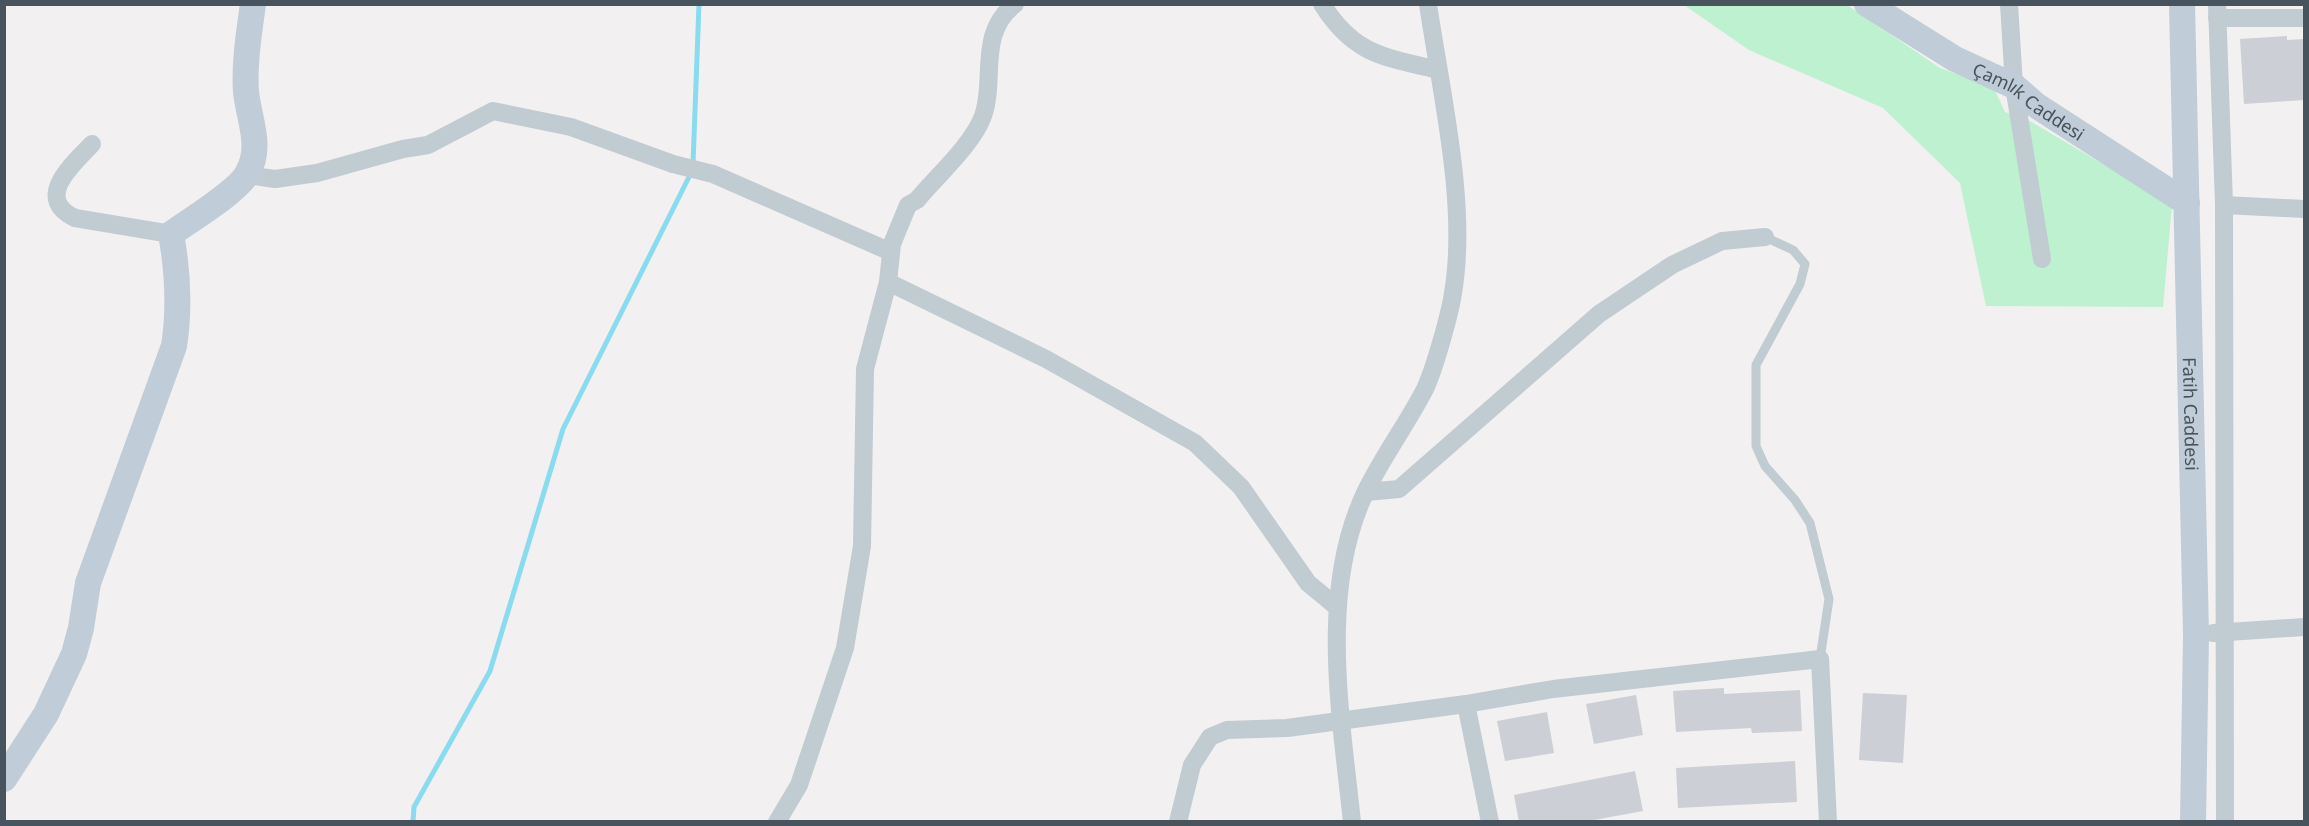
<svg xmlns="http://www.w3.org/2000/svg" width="2309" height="826" font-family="'Noto Sans',sans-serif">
  <rect width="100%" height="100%" fill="#f2f0f0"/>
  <polygon fill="#bdf1d0" points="1684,5 1847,5 1940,68 1994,88 2005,112 2030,121 2172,205 2163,307 1986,306 1960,183 1883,108 1749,50"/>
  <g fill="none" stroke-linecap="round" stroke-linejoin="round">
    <g stroke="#89dcef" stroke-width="5">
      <polyline points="693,164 699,4"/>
      <polyline points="413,822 414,807 490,671 563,429 691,173"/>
    </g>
  </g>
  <g fill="#cccfd5">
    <polygon points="2287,36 2287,40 2304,39 2304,100 2244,104 2240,39"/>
    <polygon points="1724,688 1724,694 1800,690 1802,731 1752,733 1751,728 1676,732 1673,691"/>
    <polygon points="1863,693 1907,695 1903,763 1859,760"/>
    <polygon points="1636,695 1643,735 1594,744 1586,704"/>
    <polygon points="1547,712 1554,753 1505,761 1497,721"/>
    <polygon points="1795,761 1797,802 1678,808 1676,768"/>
    <polygon points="1635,771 1643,811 1583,822 1519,822 1514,795"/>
  </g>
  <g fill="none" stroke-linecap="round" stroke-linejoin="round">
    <polyline stroke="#c0cbd2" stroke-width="9" points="1765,237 1793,250 1805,264 1800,284 1756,365 1756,446 1765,466 1795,500 1810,523 1829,599 1820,659"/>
    <g stroke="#c0cbd2" stroke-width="18">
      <path d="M1322 4C1354 55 1384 57 1438 70"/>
      <polyline points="2009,4 2014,86 2042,259"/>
      <polyline points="2217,4 2224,205 2225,822"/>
      <polyline points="2217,18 2304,18"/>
      <path d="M92 144C73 164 33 198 75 218L171 234"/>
      <polyline points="247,175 275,179 317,173 403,149 428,145 493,111 571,127 673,164 713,174 891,252"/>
      <polyline points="2224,205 2304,209"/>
      <polyline points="888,282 1046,359 1195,443 1241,487 1308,583 1337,607"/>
      <polyline points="1366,492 1399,489 1599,314 1672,265 1722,241 1765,237"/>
      <polyline points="2213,633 2304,627"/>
      <polyline points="1466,704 1490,822"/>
      <path d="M777 822 799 785 845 648 862 546 865 369 888 282 892 244 908 205 917 200C936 177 973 144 983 116 996 79 977 33 1015 4"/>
      <polyline points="1178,822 1192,765 1210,737 1227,730 1287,728 1466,704 1553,689 1820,659 1828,822"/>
      <path d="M1352 822C1341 716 1318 590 1366 491 1383 456 1407 424 1425 389 1434 370 1450 314 1453 293 1468 205 1441 93 1428 4"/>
    </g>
    <g stroke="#c0ccd7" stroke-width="26">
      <path id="s1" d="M1867 4 1955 59 2014 86 2037 106 2187 203"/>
      <path id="s2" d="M2182 4 2196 635 2193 822"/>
      <path d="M4 779 46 714 74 654 81 628 88 583 174 346C180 307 178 272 171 234 190 220 237 192 247 174 263 147 249 120 246 92 244 64 249 33 253 4"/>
    </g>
  </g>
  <g text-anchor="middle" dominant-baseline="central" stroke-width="5" stroke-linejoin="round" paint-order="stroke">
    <g font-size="18" fill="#47545e" stroke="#fff">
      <text stroke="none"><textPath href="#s1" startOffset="189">Çamlık Caddesi</textPath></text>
      <text stroke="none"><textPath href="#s2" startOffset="410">Fatih Caddesi</textPath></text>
    </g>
  </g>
  <rect width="2309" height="826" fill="none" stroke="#47545e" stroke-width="12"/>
</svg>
